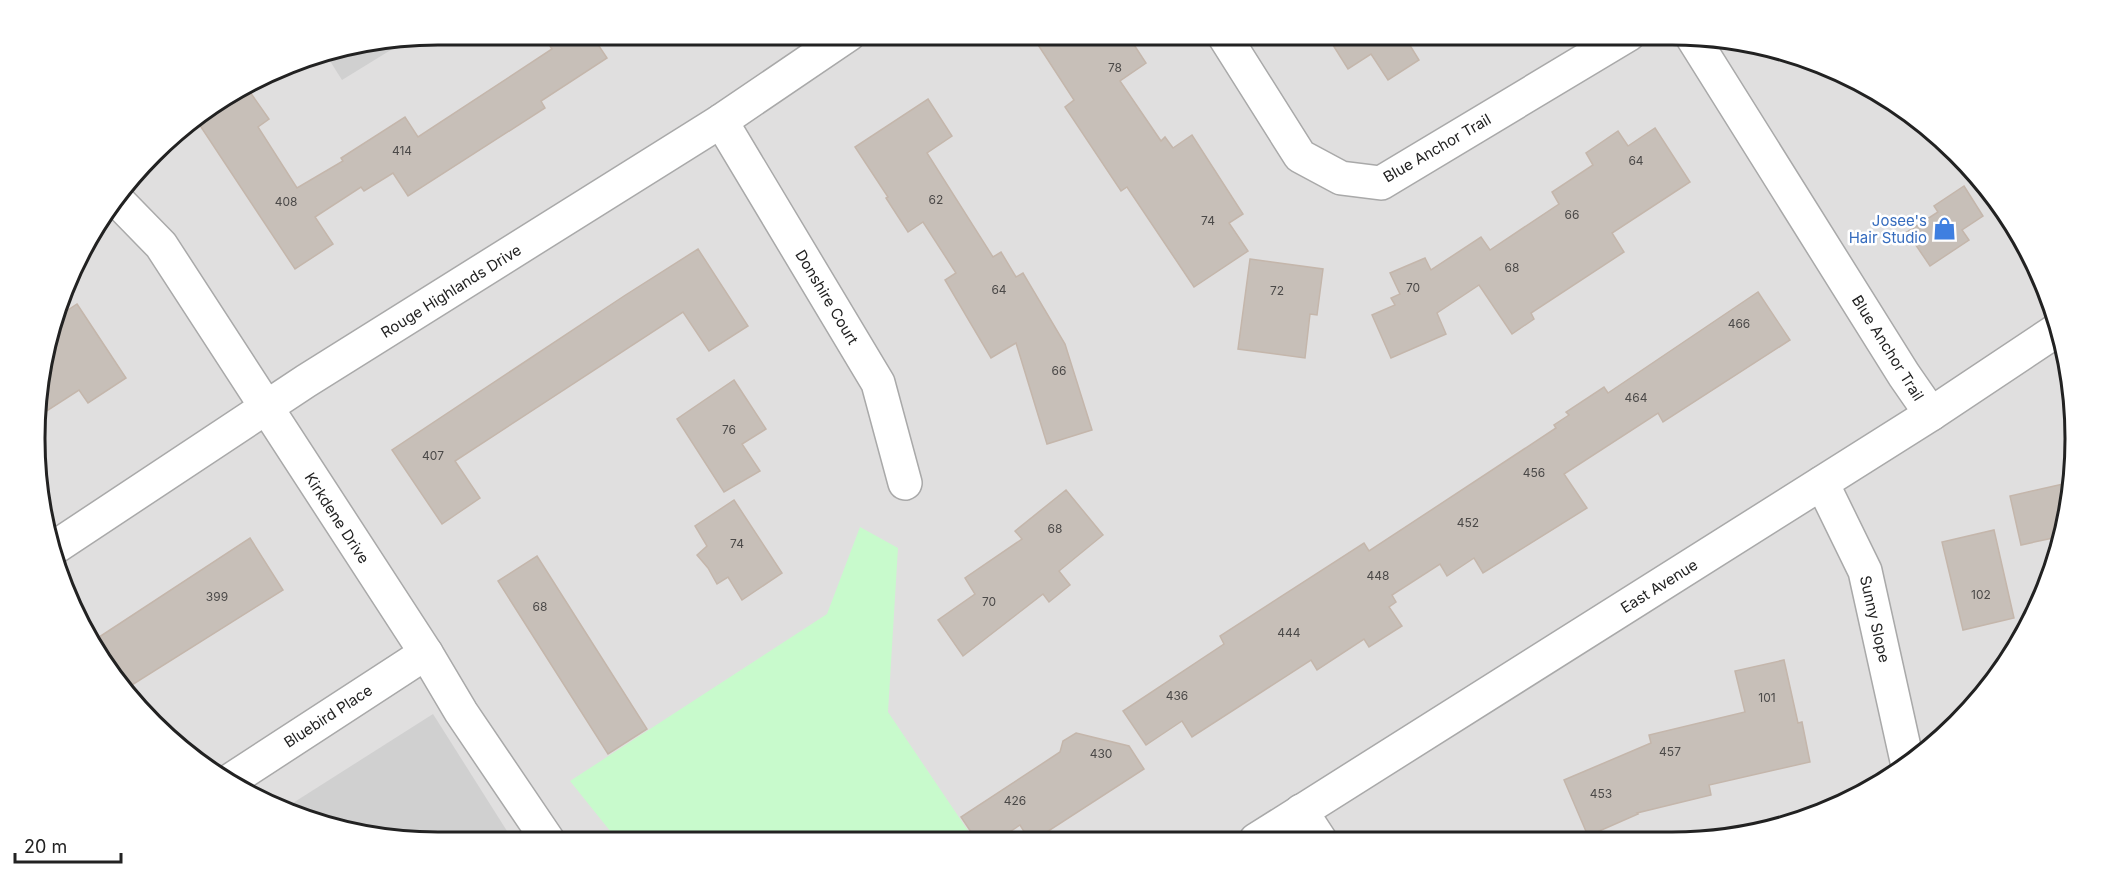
<svg xmlns="http://www.w3.org/2000/svg" width="2110" height="877" font-family="Inter,sans-serif">
  <rect width="100%" height="100%" fill="#f2efe9"/>
  <polygon fill="#e0dfdf" points="1671,34 1801,56 1873,88 1938,135 1992,192 2034,260 2062,334 2075,412 2072,491 2054,568 2008,663 1938,742 1826,812 1725,839 439,842 309,821 192,759 135,705 89,641 42,517 38,385 56,308 88,237 172,135 237,88 308,56 439,35"/>
  <g fill="#d0d0d0">
    <polygon points="407,40 342,80 325,53"/>
    <polygon points="433,714 514,842 438,842 309,821 285,808"/>
  </g>
  <polygon fill="#c8facc" points="860,527 898,548 888,712 975,841 619,842 570,781 827,614"/>
  <g fill="#c7bfb8" stroke="#c4b6ab" stroke-width="1.5">
    <polygon points="542,34 591,34 607,58 541,101 545,108 408,196 393,173 364,191 361,187 315,217 333,244 295,269 195,118 237,88 245,85 269,119 258,127 297,188 343,161 341,158 405,117 418,137 552,49"/>
    <polygon points="1031,34 1127,34 1146,63 1120,81 1161,141 1165,137 1173,148 1192,135 1243,214 1229,223 1248,251 1194,287 1127,187 1121,191 1065,107 1074,100"/>
    <polygon points="1326,34 1403,34 1419,60 1388,80 1371,54 1348,69"/>
    <polygon points="928,99 952,136 927,153 993,257 1001,252 1016,277 1023,273 1065,344 1092,430 1047,444 1016,343 991,358 945,280 956,273 923,222 908,232 886,198 888,197 855,147"/>
    <polygon points="1655,128 1690,182 1612,233 1624,252 1531,313 1534,319 1512,334 1479,285 1437,313 1446,334 1391,358 1372,315 1395,305 1391,298 1400,294 1390,273 1425,258 1431,270 1481,237 1490,250 1559,204 1552,192 1593,165 1586,153 1618,131 1628,146"/>
    <polygon points="1964,186 1983,216 1962,230 1969,240 1930,266 1907,232 1938,212 1934,206"/>
    <polygon points="698,249 748,326 709,351 683,312 455,461 480,498 442,524 392,450 624,296"/>
    <polygon points="1250,259 1323,269 1317,315 1310,314 1305,358 1238,349"/>
    <polygon points="1758,292 1790,340 1663,422 1658,413 1564,474 1587,508 1483,573 1474,558 1447,576 1440,564 1392,595 1396,602 1389,607 1402,626 1369,647 1364,639 1317,670 1311,660 1192,737 1182,721 1146,745 1123,711 1224,644 1220,636 1364,543 1369,551 1556,428 1554,425 1569,415 1566,412 1604,387 1608,393"/>
    <polygon points="77,304 126,378 88,403 79,390 39,416 38,385 53,320"/>
    <polygon points="734,380 766,429 742,444 760,471 724,492 677,419"/>
    <polygon points="2072,482 2062,536 2021,545 2010,496"/>
    <polygon points="1066,490 1103,535 1059,571 1070,585 1049,602 1043,594 963,656 938,620 975,594 965,578 1022,539 1015,531"/>
    <polygon points="734,500 782,573 742,600 728,577 717,584 708,568 697,555 707,546 695,526"/>
    <polygon points="1994,530 2014,618 1963,630 1942,542"/>
    <polygon points="250,538 283,590 124,690 90,643"/>
    <polygon points="537,556 647,729 608,754 498,581"/>
    <polygon points="1784,660 1798,723 1802,722 1810,762 1709,785 1711,795 1637,813 1638,814 1588,836 1564,780 1651,743 1649,735 1745,712 1735,671"/>
    <polygon points="1076,733 1129,746 1144,769 1033,841 1030,841 1020,825 996,841 977,841 961,817 1060,752 1063,741"/>
  </g>
  <g fill="none" stroke-linecap="round" stroke-linejoin="round">
    <defs>
      <g id="minor">
        <polyline points="1223,34 1300,156 1341,178 1381,183 1629,34"/>
        <polyline points="1693,38 1904,375 1931,414"/>
        <polyline points="721,121 878,383 905,483"/>
        <polyline points="118,201 161,245 426,653 461,712 549,842"/>
        <polyline points="1822,483 1865,571 1907,761"/>
        <polyline points="54,548 306,381 721,121 849,34"/>
        <polyline points="231,780 426,653"/>
        <polyline points="1301,811 1320,840"/>
      </g>
      <polyline id="tertiary" points="1256,840 1931,414 2060,328"/>
    </defs>
    <use href="#minor" stroke="#a9a9a9" stroke-width="36"/>
    <use href="#tertiary" stroke="#a9a9a9" stroke-width="36"/>
    <use href="#minor" stroke="#fff" stroke-width="33"/>
    <use href="#tertiary" stroke="#fff" stroke-width="33"/>
  </g>
  <defs>
    <symbol id="shop-bare" viewBox="-9 -9 18 18"><path d="M-5-2.5h2.3a2.7 3.5 0 0 1 5.4 0H5L5.5 6h-11ZM-1.5-2.5h3a1.5 2.3 0 0 0-3 0Z" fill="#3f7fe0" stroke="#fff" stroke-width="2.5" paint-order="stroke"/></symbol>
  </defs>
  <g fill-rule="evenodd">
    <use href="#shop-bare" x="1928" y="212" width="33" height="33"/>
  </g>
  <g text-anchor="middle" dominant-baseline="central" stroke-width="5" stroke-linejoin="round" paint-order="stroke">
    <g font-size="12" fill="#4b4948">
      <text x="1115" y="67">78</text>
      <text x="402" y="150">414</text>
      <text x="1636" y="160">64</text>
      <text x="936" y="199">62</text>
      <text x="286" y="201">408</text>
      <text x="1572" y="214">66</text>
      <text x="1208" y="220">74</text>
      <text x="1512" y="267">68</text>
      <text x="1413" y="287">70</text>
      <text x="999" y="289">64</text>
      <text x="1277" y="290">72</text>
      <text x="1739" y="323">466</text>
      <text x="1059" y="370">66</text>
      <text x="1636" y="397">464</text>
      <text x="729" y="429">76</text>
      <text x="433" y="455">407</text>
      <text x="1534" y="472">456</text>
      <text x="1468" y="522">452</text>
      <text x="1055" y="528">68</text>
      <text x="737" y="543">74</text>
      <text x="1378" y="575">448</text>
      <text x="1981" y="594">102</text>
      <text x="217" y="596">399</text>
      <text x="989" y="601">70</text>
      <text x="540" y="606">68</text>
      <text x="1289" y="632">444</text>
      <text x="1177" y="695">436</text>
      <text x="1767" y="697">101</text>
      <text x="1670" y="751">457</text>
      <text x="1101" y="753">430</text>
      <text x="1601" y="793">453</text>
      <text x="1015" y="800">426</text>
    </g>
    <g font-size="15" fill="#222" stroke="#fff">
      <text transform="translate(1437 148) rotate(-30)">Blue Anchor Trail</text>
      <text transform="translate(451 291) rotate(-32)">Rouge Highlands Drive</text>
      <text transform="translate(827 297) rotate(59)">Donshire Court</text>
      <text transform="translate(1888 348) rotate(58)">Blue Anchor Trail</text>
      <text transform="translate(337 518) rotate(57)">Kirkdene Drive</text>
      <text transform="translate(1659 586) rotate(-32)">East Avenue</text>
      <text transform="translate(1875 619) rotate(77)">Sunny Slope</text>
      <text transform="translate(328 716) rotate(-33)">Bluebird Place</text>
    </g>
    <g font-size="15" fill="#366cbe" stroke="#fff" text-anchor="end">
      <text x="1927" y="220">Josee's<tspan x="1927" dy="17">Hair Studio</tspan></text>
    </g>
  </g>
  <path d="M0 0H2110V877H0ZM438 45H1672A393 393 0 0 1 2065 438V439A393 393 0 0 1 1672 832H438A393 393 0 0 1 45 439V438A393 393 0 0 1 438 45Z" fill="#fff" fill-rule="evenodd"/>
  <path fill="none" stroke="#222" stroke-width="3" d="M438 45H1672A393 393 0 0 1 2065 438V439A393 393 0 0 1 1672 832H438A393 393 0 0 1 45 439V438A393 393 0 0 1 438 45Z"/>
  <path d="M15 853v9h106v-9" fill="none" stroke="#222222" stroke-width="3"/>
  <text x="24" y="853" font-size="18" fill="#222222" stroke="#ffffff" stroke-width="4.5" paint-order="stroke">20 m</text>
</svg>
